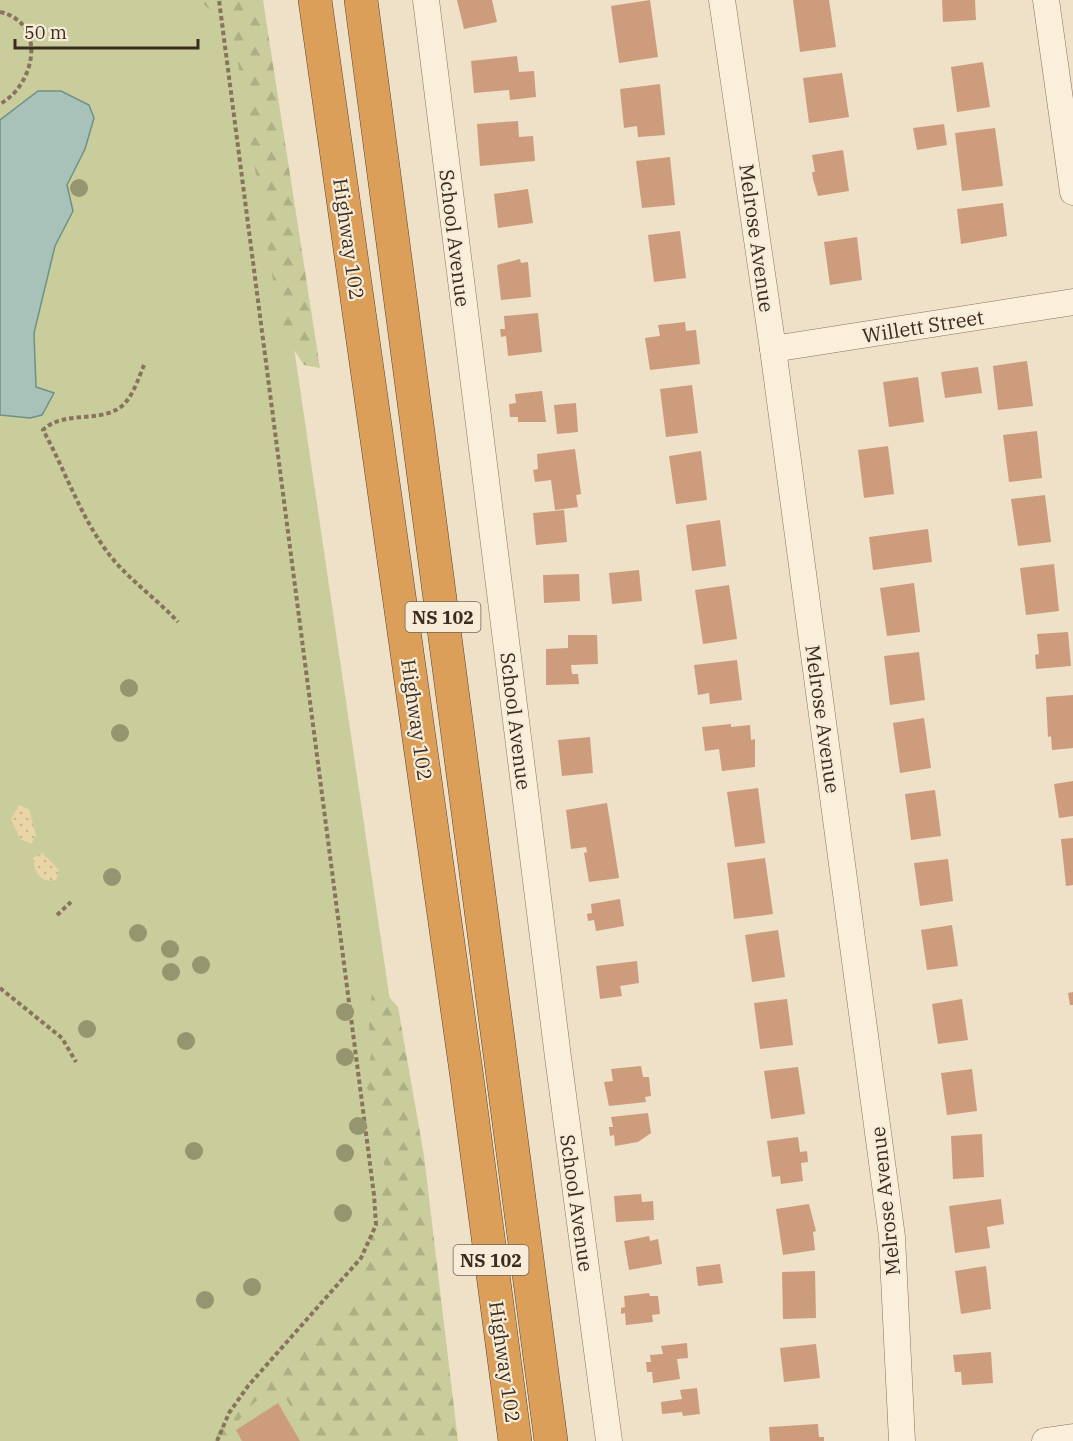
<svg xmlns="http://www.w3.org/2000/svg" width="1073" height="1441" font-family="'IBM Plex Serif',serif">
  <defs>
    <pattern id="forest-firs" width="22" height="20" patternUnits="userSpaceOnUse" patternTransform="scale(1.5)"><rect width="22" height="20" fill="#c8cd9b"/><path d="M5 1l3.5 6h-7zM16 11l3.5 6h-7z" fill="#adb085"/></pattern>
    <pattern id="sand-dots" width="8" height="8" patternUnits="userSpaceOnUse" patternTransform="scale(1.5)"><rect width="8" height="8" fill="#e9d5a5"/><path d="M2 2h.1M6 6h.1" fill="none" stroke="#c9b78e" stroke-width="1.8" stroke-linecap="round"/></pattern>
  </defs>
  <rect width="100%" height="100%" fill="#eee1c7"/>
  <polygon fill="#c8cd9b" points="0,0 243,0 400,1069 447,1441 0,1441"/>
  <g fill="url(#forest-firs)">
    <polygon points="198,0 263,0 320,368 304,365 281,330 232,27"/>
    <path d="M374 980 398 1007 424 1156 458 1441H309L283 1393C255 1391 238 1419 227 1441H198L355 1299 385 1184 382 1119 365 1084 372 1050 368 1018Z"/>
  </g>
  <g fill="url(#sand-dots)">
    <polygon points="19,805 29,809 36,836 31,844 20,839 11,819"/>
    <path d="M42 853 59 870 56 880C40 884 35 872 33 858Z"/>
  </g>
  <polygon fill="#a8c2ba" stroke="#6e9187" stroke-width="1.5" points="38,91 61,91 89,105 94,118 85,149 67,185 73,211 55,246 34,333 36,387 54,393 42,415 30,418 0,415 0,120"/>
  <g fill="#cc9c7d">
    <polygon points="457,0 492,0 497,22 464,29"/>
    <polygon points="650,0 658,57 619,63 611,6"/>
    <polygon points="793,0 829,0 836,47 800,52"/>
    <polygon points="942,0 975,0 976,20 943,22"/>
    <polygon points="517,56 519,72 534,71 536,97 510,100 509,90 474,93 471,61"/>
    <polygon points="983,62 990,107 957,112 951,67"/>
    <polygon points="842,73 849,117 809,123 803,78"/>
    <polygon points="660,84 665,135 638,137 637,126 624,128 620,89"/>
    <polygon points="518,121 519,137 533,136 535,161 480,166 477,124"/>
    <polygon points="944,124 947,145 917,150 913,128"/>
    <polygon points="995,128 1003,186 962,191 955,133"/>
    <polygon points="843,150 849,191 818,196 813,179 812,172 815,172 812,155"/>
    <polygon points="670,157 675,205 642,208 636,161"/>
    <polygon points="528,189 533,223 498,228 494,194"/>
    <polygon points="1003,203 1007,236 961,244 957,209"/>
    <polygon points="680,231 686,278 654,282 648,235"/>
    <polygon points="857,237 862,280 830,285 824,242"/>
    <polygon points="520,259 521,263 528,262 531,297 501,300 497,265"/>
    <polygon points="538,313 542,352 508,356 506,336 501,337 500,329 505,329 504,316"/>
    <polygon points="685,322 686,331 696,330 700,364 650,370 645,338 660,336 658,325"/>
    <polygon points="1027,361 1033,406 998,410 993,366"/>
    <polygon points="978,367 982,393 945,398 941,372"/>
    <polygon points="918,377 924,422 889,427 883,382"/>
    <polygon points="692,385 698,433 666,437 660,389"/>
    <polygon points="542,391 546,422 518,422 518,417 510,417 509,404 516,403 515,394"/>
    <polygon points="576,403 578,432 557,434 554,405"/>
    <polygon points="1037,431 1042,478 1009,482 1003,435"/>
    <polygon points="888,446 894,494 864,498 858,450"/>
    <polygon points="575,449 581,494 576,495 578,507 555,510 551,480 535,482 533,470 538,469 537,454"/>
    <polygon points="701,451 707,500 676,504 669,456"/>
    <polygon points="1045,495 1051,542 1018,546 1011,499"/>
    <polygon points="564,510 567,542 536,545 533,513"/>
    <polygon points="720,520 726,566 692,571 686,525"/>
    <polygon points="928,529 932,562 873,570 869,537"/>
    <polygon points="1054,564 1059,611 1026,615 1020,568"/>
    <polygon points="639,570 642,601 612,604 609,573"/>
    <polygon points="579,574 580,601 544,603 543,575"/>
    <polygon points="914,583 920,632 887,636 880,588"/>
    <polygon points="729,585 737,639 703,644 695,590"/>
    <polygon points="1068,632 1071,666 1036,669 1035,655 1039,654 1037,634"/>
    <polygon points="568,635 597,635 598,664 571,665 572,674 578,674 579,684 546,685 546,649 568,648"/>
    <polygon points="919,652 925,700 890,705 884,656"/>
    <polygon points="737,660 742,700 710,704 709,693 698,695 694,665"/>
    <polygon points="1073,695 1073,748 1052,750 1051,736 1048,737 1046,697"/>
    <polygon points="924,718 931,768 900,773 893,723"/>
    <polygon points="731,724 731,727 750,725 751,740 755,739 755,767 722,771 719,749 705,751 702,727"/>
    <polygon points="590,737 593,773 562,776 558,740"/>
    <polygon points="1073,781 1073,816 1059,818 1054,784"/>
    <polygon points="758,788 765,843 735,847 727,792"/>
    <polygon points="935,790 941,836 911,840 905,794"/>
    <polygon points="607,803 619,878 589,882 584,853 587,852 586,847 571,849 566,810"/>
    <polygon points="1073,838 1073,885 1066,886 1061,839"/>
    <polygon points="765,858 773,914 734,919 727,863"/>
    <polygon points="948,859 953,901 920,906 914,863"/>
    <polygon points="620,899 624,926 596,931 594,920 588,921 587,914 592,913 591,904"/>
    <polygon points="952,925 958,966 927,970 921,930"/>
    <polygon points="778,930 785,977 752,982 745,935"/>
    <polygon points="637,961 639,983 620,986 622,996 600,999 596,966"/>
    <polygon points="1073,992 1073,1005 1070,1005 1068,993"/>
    <polygon points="787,999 793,1045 760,1049 754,1003"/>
    <polygon points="962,999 968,1040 938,1044 932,1004"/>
    <polygon points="641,1066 643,1077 649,1077 651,1096 645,1097 646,1102 609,1106 604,1082 613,1081 611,1069"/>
    <polygon points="798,1067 805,1114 771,1119 764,1071"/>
    <polygon points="972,1069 977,1111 947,1115 941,1073"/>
    <polygon points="648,1113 651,1133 638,1142 615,1146 614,1135 610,1136 609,1127 613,1127 611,1117"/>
    <polygon points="982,1134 984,1177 953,1179 951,1136"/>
    <polygon points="798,1137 800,1152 807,1151 808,1162 801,1163 803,1181 781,1184 780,1176 772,1177 767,1141"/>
    <polygon points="641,1194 642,1202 653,1201 654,1220 616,1222 614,1196"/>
    <polygon points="1001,1199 1004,1224 987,1227 990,1248 955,1253 949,1206"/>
    <polygon points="809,1204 816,1231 813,1232 815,1250 783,1255 776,1209"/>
    <polygon points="649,1236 650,1241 658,1239 662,1264 629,1270 624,1241"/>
    <polygon points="720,1264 723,1283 698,1286 696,1267"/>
    <polygon points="986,1266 991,1309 961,1314 955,1271"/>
    <polygon points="815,1271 816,1318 783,1319 782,1272"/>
    <polygon points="649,1293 650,1296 658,1296 660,1314 652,1315 653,1322 626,1325 625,1313 621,1314 621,1308 625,1307 624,1296"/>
    <polygon points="687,1343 688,1358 677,1359 680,1379 653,1383 652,1372 647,1372 646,1362 651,1362 650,1355 663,1354 661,1346"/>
    <polygon points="816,1344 820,1378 784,1382 780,1348"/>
    <polygon points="991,1352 993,1383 962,1385 961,1372 955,1372 953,1355"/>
    <polygon points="697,1388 700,1414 683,1416 682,1412 662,1414 661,1402 682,1399 680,1390"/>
    <polygon points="278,1403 300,1441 242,1441 236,1430"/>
    <polygon points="818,1424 819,1437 824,1437 824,1441 770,1441 769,1427"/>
  </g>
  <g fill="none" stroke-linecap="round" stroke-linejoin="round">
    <defs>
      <g id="minor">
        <polyline points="426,0 558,1057 609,1441"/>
        <polyline points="722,0 773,349 892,1237 902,1441"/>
        <polyline points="1046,0 1073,192"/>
        <polyline points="773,349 1073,302"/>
        <polyline points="1045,1441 1073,1437"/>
      </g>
      <g id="highway">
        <polyline points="315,0 467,1078 515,1441"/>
        <polyline points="361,0 551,1441"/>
      </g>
    </defs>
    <use href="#minor" stroke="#8a735c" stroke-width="27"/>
    <use href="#highway" stroke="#584230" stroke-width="34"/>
    <g stroke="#8a735c" stroke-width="4" stroke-dasharray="4.5 3" stroke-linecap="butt">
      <path d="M0 12C48 23 35 85 0 104"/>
      <path d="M144 365C139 377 134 393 125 403 105 425 64 409 43 430 64 468 78 510 103 546 123 576 154 596 178 622"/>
      <polyline points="57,915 71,902"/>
      <polyline points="0,988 62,1038 76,1062"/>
      <polyline points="217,1441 229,1413 248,1386 361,1258 376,1225 374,1195 219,0"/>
    </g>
    <use href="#minor" stroke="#f9efda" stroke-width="26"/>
    <use href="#highway" stroke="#dc9f5a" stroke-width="33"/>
  </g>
  <g fill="#95956f">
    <circle cx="79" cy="188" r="9"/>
    <circle cx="129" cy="688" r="9"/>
    <circle cx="120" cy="733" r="9"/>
    <circle cx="112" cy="877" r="9"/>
    <circle cx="138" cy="933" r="9"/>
    <circle cx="170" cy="949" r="9"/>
    <circle cx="201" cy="965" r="9"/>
    <circle cx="171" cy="972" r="9"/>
    <circle cx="345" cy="1012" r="9"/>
    <circle cx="87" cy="1029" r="9"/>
    <circle cx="186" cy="1041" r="9"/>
    <circle cx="345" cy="1057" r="9"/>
    <circle cx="358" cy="1126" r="9"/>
    <circle cx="194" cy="1151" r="9"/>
    <circle cx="345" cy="1153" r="9"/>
    <circle cx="343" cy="1213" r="9"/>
    <circle cx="252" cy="1287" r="9"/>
    <circle cx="205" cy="1300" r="9"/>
  </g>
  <g text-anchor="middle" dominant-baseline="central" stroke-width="4.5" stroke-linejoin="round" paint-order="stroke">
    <g fill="#f6ecd7" stroke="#726657" stroke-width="1.5">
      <rect x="405.5" y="602" width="75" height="30" rx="4.5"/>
      <rect x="453.5" y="1245" width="75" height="30" rx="4.5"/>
    </g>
    <g font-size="18" font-weight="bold" fill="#3a2c20">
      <text x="443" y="617">NS 102</text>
      <text x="491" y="1260">NS 102</text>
    </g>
    <g font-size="20" fill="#3a2c20" stroke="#f6ecd7">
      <text transform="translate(455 238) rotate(83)">School Avenue</text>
      <text transform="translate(757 238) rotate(82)">Melrose Avenue</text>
      <text transform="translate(349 239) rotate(82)">Highway 102</text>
      <text transform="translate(923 326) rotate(-9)">Willett Street</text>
      <text transform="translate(823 719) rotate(82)">Melrose Avenue</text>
      <text transform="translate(417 720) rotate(82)">Highway 102</text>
      <text transform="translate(516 721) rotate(83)">School Avenue</text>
      <text transform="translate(885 1201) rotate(-96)">Melrose Avenue</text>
      <text transform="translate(577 1203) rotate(82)">School Avenue</text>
      <text transform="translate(505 1362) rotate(82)">Highway 102</text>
    </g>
  </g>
  <path d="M15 39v9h183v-9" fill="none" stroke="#3a2c20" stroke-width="3"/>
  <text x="24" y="39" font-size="18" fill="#3a2c20" stroke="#f6ecd7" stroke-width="4.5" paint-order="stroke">50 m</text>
</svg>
